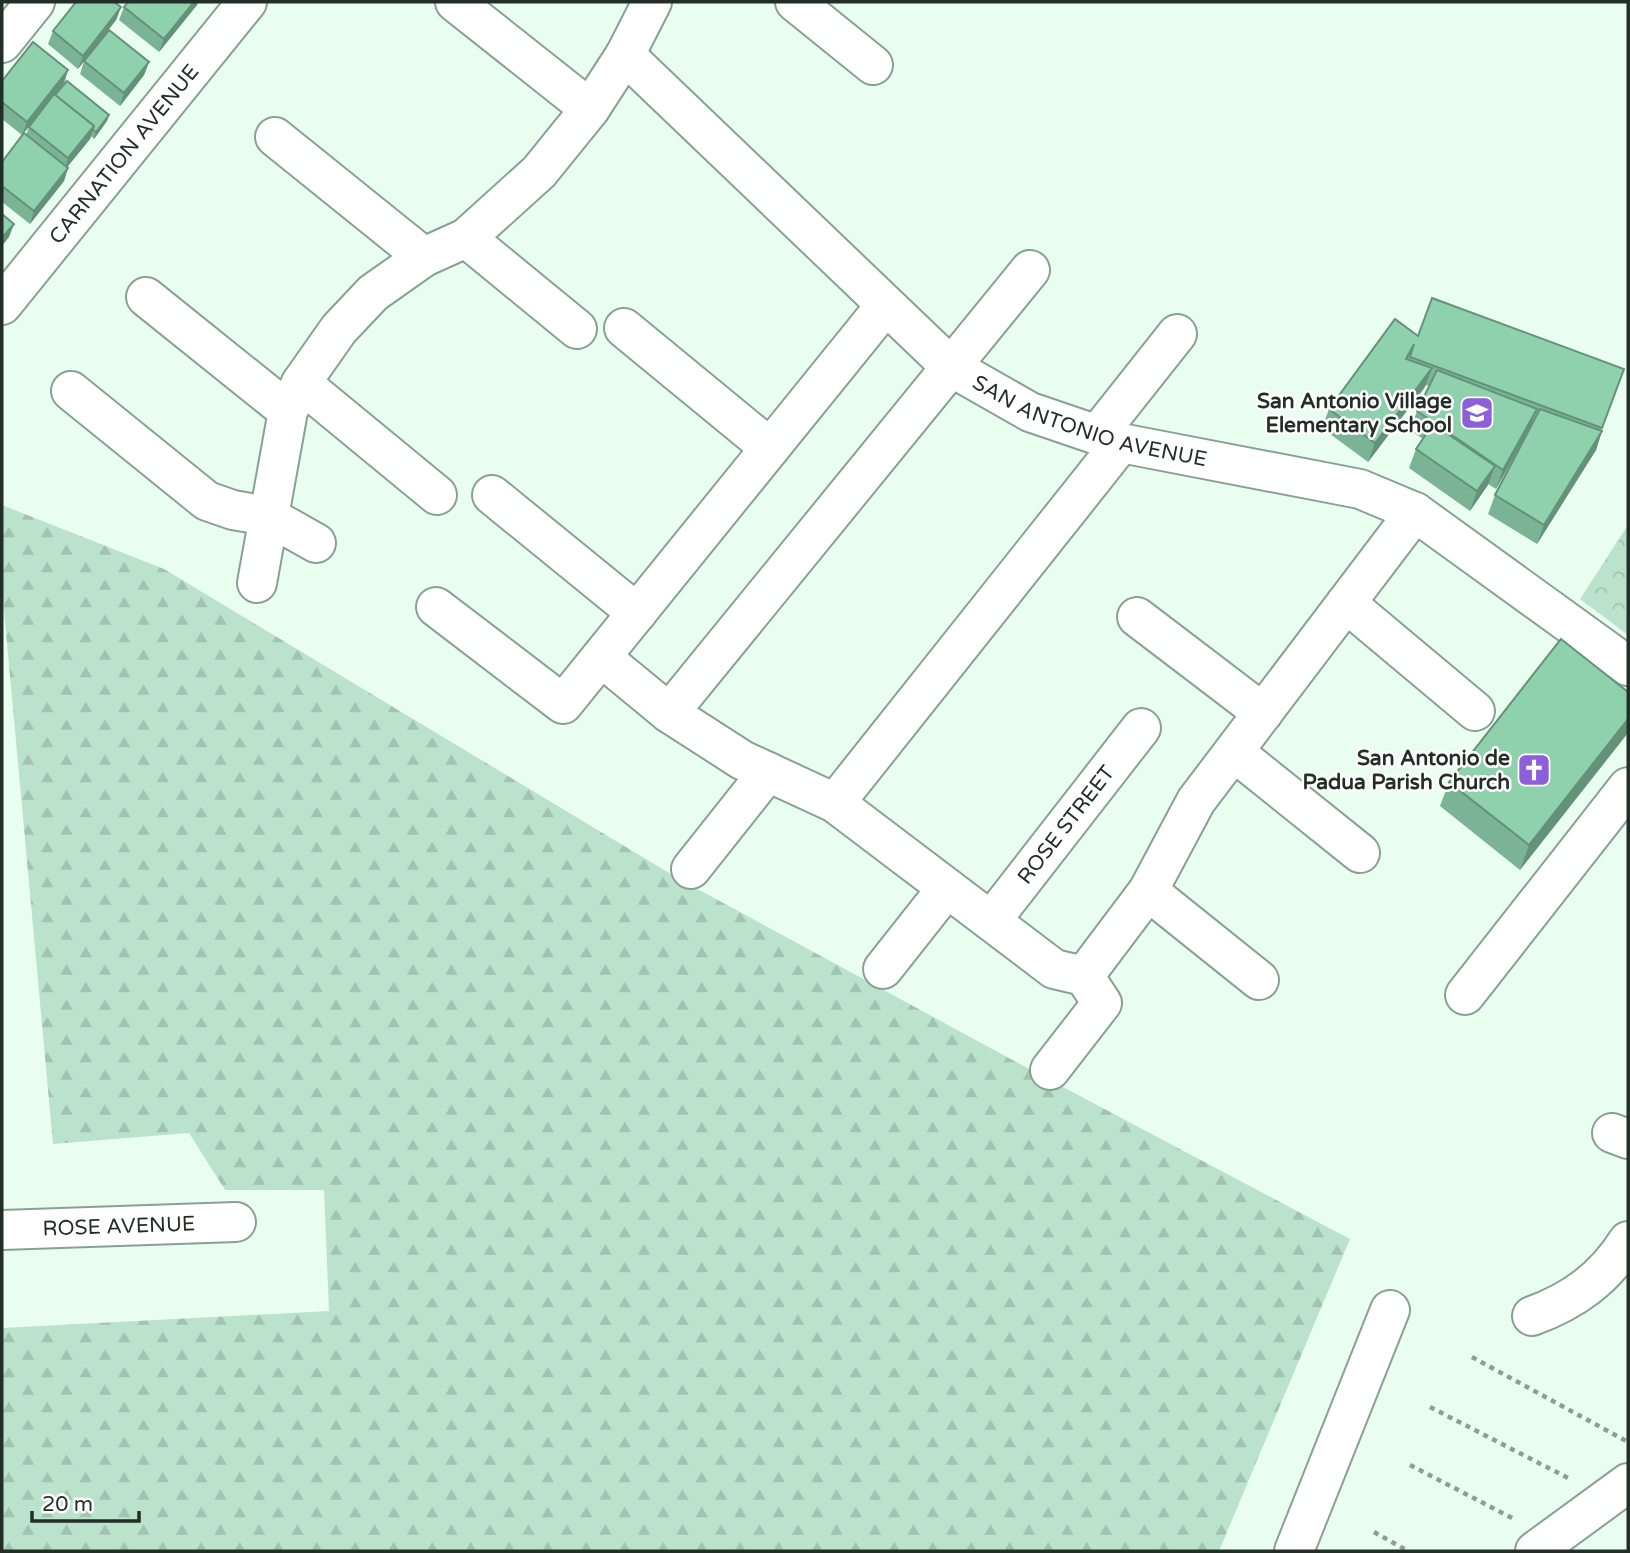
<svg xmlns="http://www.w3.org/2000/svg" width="1630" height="1553" font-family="'Varela Round',sans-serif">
  <defs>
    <pattern id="forest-firs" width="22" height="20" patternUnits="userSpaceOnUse" patternTransform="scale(1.75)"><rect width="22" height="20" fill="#bbe3cc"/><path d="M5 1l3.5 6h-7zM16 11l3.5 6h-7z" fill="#a1c3af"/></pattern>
    <pattern id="park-crowns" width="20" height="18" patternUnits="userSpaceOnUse" patternTransform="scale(1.75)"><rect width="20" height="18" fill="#bbe3cc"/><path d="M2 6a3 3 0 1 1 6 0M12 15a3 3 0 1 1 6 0" fill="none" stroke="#a1c3af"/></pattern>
  </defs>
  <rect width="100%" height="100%" fill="#e9fef1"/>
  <polygon fill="url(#forest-firs)" points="2,505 164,569 679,879 1044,1077 1350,1239 1219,1551 2,1551 2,1328 329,1311 324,1190 225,1190 189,1133 53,1144 2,589"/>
  <polygon fill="url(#park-crowns)" points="1628,525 1628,635 1580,599"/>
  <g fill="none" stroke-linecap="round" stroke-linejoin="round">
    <defs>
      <g id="minor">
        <polyline points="455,2 590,109"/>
        <polyline points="795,2 873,65"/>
        <polyline points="2,43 35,2"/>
        <path id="s1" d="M625 55 951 367 1030 412 1121 443 1360 489 1415 512 1628 666"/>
        <polyline points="275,137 424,257"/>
        <polyline points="466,238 577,329"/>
        <polyline points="146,297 288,411"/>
        <path id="s2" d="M2 305 247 2"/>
        <polyline points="624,328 770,448"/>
        <polyline points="301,383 437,495"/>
        <polyline points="71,391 207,501 233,510 268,516 316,543"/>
        <polyline points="1097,435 1177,334"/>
        <polyline points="492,495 637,613"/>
        <polyline points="257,583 288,411 301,383 339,329 373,293 424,257 466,238 539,172 590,109 625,55 652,2"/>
        <polyline points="1346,603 1475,711"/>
        <polyline points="436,607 563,704 885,306"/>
        <polyline points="1137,617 1263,713"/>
        <polyline points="601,657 669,713 742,760 835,803 1054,969 1084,976 1102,1003 1050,1070"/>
        <polyline points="669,713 1030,270"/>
        <polyline points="1234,752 1360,853"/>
        <polyline points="835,803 1121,443"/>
        <polyline points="691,869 768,772"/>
        <polyline points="1148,891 1259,980"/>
        <path id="s3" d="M991 921 1141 728"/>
        <polyline points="883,969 947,888"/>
        <polyline points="1084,976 1148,891 1196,801 1415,512"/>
        <polyline points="1465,995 1628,787"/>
        <polyline points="1612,1133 1628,1139"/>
        <path id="s4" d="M2 1230 236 1222"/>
        <path d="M1532 1316C1573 1301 1604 1279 1628 1241"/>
        <polyline points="1294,1551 1390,1310"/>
        <polyline points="1535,1551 1628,1483"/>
      </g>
    </defs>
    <use href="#minor" stroke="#89a194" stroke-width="42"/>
    <g stroke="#8e9e95" stroke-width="4.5" stroke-dasharray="5 5" stroke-linecap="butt">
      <polyline points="1472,1357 1628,1442"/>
      <polyline points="1430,1407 1570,1479"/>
      <polyline points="1410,1465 1514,1519"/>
      <polyline points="1374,1532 1408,1551"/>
    </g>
    <use href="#minor" stroke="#fff" stroke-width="38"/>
  </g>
  <g fill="#7bb495">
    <polygon points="128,2 198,2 197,5 159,52 119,20 124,7"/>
    <polygon points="121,7 116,20 78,69 48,44 53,31"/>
    <polygon points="84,61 149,62 144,75 120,106 80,74"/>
    <polygon points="68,70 64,83 55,95 109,115 107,121 94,139 91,136 90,139 67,167 68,168 64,181 30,224 2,202 2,162 26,135 29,127 22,135 2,119 2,81"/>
    <polygon points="1418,336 1624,369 1601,431 1602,431 1596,450 1537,544 1488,514 1495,495 1532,424 1496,489 1488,484 1470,511 1409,468 1416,449 1423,439 1410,430 1417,411 1429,386 1426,385 1368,462 1322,428 1329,409"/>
    <polygon points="1628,692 1520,870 1440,806 1449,782"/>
  </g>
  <g fill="#649279">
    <polygon points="194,2 198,2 197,5 159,52 164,39"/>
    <polygon points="121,7 116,20 78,69 83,56"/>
    <polygon points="149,62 144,75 120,106 124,93"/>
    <polygon points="68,70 64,83 22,135 27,122"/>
    <polygon points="109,115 107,121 94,139 96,132"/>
    <polygon points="94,126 90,139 64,171 68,158"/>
    <polygon points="68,168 64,181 30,224 34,211"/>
    <polygon points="14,224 9,237 2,246 2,238"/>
    <polygon points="1432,368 1425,387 1368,462 1375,443"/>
    <polygon points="1624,369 1598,438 1602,431 1596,450 1537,544 1544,525 1598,438"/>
    <polygon points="1537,409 1530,428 1496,489 1503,470"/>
    <polygon points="1495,466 1488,485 1470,511 1477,491"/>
    <polygon points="1628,719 1628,733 1520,870 1529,845"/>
  </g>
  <g fill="#8fd1ad" stroke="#649279" stroke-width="2">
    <polygon points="76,2 114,2 121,7 83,56 53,31"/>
    <polygon points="128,2 194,2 164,39 124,7"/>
    <polygon points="109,30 149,62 124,93 84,61"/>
    <polygon points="33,42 68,70 27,122 2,102 2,81"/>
    <polygon points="67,81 109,115 96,132 93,130 94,126 55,95"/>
    <polygon points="54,94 94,126 68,158 29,127"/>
    <polygon points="24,133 68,168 34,211 2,186 2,162"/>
    <polygon points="2,214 14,224 2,238"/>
    <polygon points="1432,298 1624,369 1602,428 1410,357 1414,344 1406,359 1432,368 1375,443 1329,409 1395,319 1418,336"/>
    <polygon points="1437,370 1537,409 1503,470 1417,411"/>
    <polygon points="1540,409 1602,431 1544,525 1495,495"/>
    <polygon points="1433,424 1495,466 1477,491 1416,449"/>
    <polygon points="1561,639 1628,692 1628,719 1529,845 1449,782"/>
  </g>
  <defs>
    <symbol id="school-square" viewBox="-11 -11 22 22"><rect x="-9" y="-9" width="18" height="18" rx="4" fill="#8d5fd9" stroke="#fff"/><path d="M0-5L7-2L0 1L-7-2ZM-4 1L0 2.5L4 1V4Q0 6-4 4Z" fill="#fff"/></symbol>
    <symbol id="church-square" viewBox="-11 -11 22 22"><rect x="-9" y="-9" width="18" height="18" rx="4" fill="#8d5fd9" stroke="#fff"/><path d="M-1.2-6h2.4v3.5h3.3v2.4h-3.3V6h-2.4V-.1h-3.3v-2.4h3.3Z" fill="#fff"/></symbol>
  </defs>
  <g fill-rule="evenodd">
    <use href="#school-square" x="1458" y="394" width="38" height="38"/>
    <use href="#church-square" x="1515" y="751" width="38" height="38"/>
  </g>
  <g text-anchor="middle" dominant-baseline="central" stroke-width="5" stroke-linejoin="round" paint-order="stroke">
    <g font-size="21" fill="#242e28" stroke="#fff">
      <text stroke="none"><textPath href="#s2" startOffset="194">CARNATION AVENUE</textPath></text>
      <text stroke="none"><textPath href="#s1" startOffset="602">SAN ANTONIO AVENUE</textPath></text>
      <text stroke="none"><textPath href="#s3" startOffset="122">ROSE STREET</textPath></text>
      <text stroke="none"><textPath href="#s4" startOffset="117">ROSE AVENUE</textPath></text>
    </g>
    <g font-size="21" font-weight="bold" fill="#242e28" stroke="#fff" text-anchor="end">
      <text x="1452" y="401">San Antonio Village<tspan x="1452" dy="24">Elementary School</tspan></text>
      <text x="1510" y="758">San Antonio de<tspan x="1510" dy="24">Padua Parish Church</tspan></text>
    </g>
  </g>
  <rect width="1630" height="1553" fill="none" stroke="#242e28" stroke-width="7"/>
  <path d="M32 1511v10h107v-10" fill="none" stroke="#242e28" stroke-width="3.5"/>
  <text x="42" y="1511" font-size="21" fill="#242e28" stroke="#ffffff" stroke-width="5" paint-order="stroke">20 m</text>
</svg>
